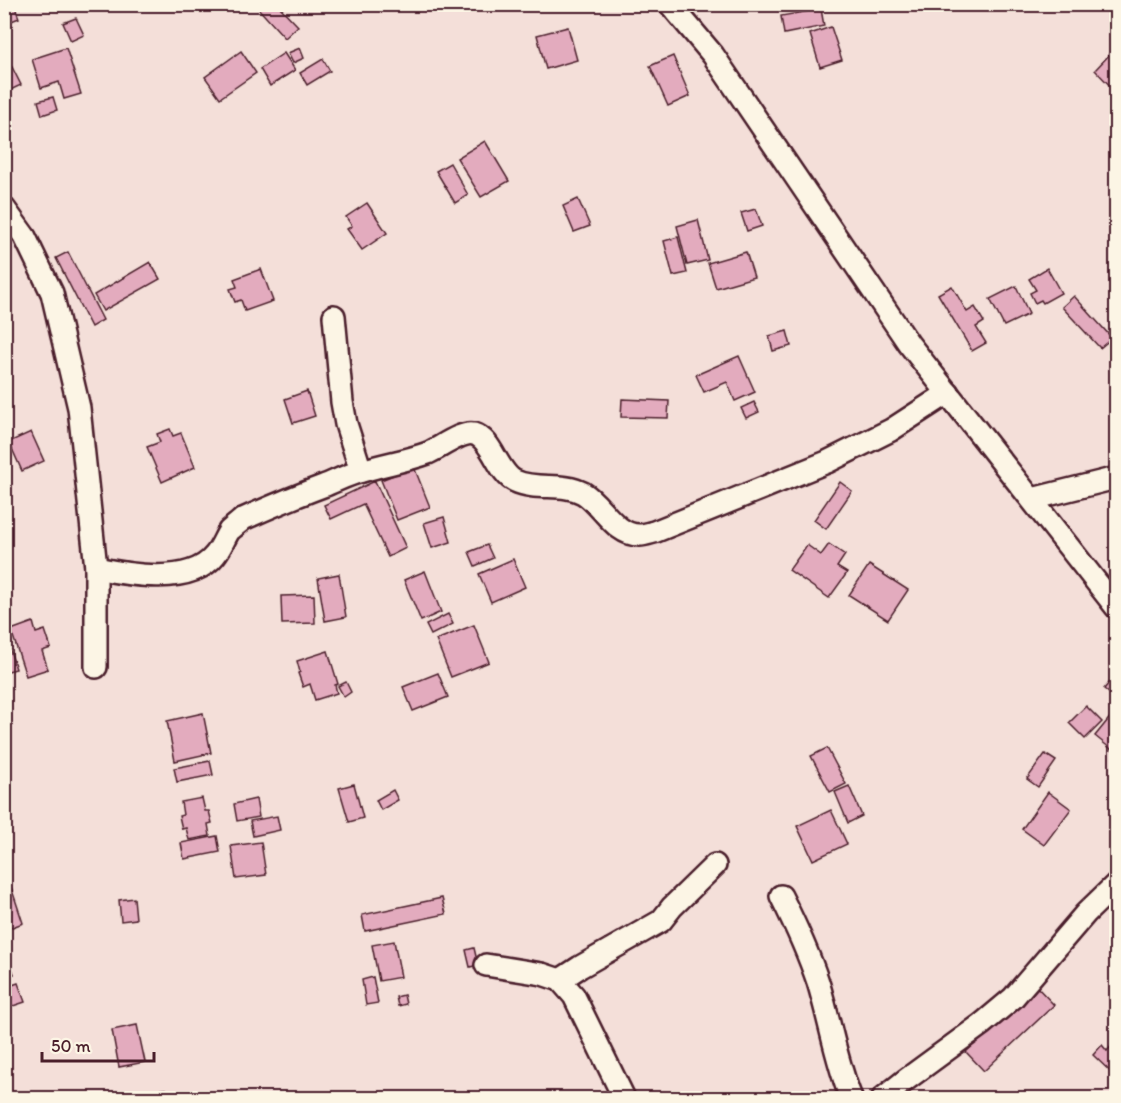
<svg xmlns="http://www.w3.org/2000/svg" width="1121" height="1103" font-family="Itim,sans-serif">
  <rect width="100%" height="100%" fill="#f4dfd9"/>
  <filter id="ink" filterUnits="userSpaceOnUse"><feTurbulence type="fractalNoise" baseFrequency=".0167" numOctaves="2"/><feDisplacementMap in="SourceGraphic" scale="12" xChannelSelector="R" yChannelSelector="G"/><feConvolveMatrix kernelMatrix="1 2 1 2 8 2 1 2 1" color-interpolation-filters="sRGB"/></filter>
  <g filter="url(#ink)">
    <g fill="#e3abbe" stroke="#4a1f2b" stroke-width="1.5">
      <polygon points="4,4 14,4 19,18 4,24"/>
      <polygon points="277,4 298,26 285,38 255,5"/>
      <polygon points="821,9 824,26 784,34 781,16"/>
      <polygon points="76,18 84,35 71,41 63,23"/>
      <polygon points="568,27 577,60 546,69 537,35"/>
      <polygon points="831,27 842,60 820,67 810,34"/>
      <polygon points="66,48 81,94 64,99 59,82 41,88 32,59"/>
      <polygon points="300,48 304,58 293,63 288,53"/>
      <polygon points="241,51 256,73 220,98 205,77"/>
      <polygon points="1112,52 1116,57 1116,92 1095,70"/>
      <polygon points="284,53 295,70 270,86 260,69"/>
      <polygon points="673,56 690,96 668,106 650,66"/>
      <polygon points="323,59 330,71 307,85 300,73"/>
      <polygon points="12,67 21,85 4,93 4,71"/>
      <polygon points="53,97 57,110 42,115 38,101"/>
      <polygon points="485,141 509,181 481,197 457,158"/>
      <polygon points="450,163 468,195 455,203 436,171"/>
      <polygon points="578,199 590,226 574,232 563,206"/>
      <polygon points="367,203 387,233 362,250 347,229 352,226 346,217"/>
      <polygon points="756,209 762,226 747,231 741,213"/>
      <polygon points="698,220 708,260 687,265 677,226"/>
      <polygon points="678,237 687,273 673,276 664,241"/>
      <polygon points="68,252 103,320 91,327 56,258"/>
      <polygon points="746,252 754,277 716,288 708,263"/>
      <polygon points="150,262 160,279 103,311 94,295"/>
      <polygon points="1047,268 1061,293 1043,303 1041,300 1035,303 1030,293 1036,290 1029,279"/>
      <polygon points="261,269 273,301 245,311 241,300 235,302 230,289 237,287 234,279"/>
      <polygon points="952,286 967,312 975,307 984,322 976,327 986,343 972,351 938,294"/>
      <polygon points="1016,286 1029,314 1004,326 990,299"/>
      <polygon points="1074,296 1112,338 1100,348 1062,307"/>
      <polygon points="787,331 791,346 773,351 769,336"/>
      <polygon points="739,356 755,392 735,401 727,382 704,392 696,375"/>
      <polygon points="307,391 315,416 293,423 285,399"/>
      <polygon points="622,399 669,401 668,418 621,417"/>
      <polygon points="754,402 759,412 746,418 741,408"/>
      <polygon points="170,429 173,436 181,433 195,467 162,482 147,447 160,442 157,434"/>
      <polygon points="31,432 44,461 22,471 9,442"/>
      <polygon points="414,467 430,507 397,520 381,480"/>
      <polygon points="375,481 406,548 388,557 363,504 331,519 324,505"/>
      <polygon points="840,482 852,491 826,529 814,520"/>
      <polygon points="444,517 451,542 432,548 424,523"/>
      <polygon points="829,544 845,555 837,567 847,573 829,598 789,570 807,545 821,555"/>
      <polygon points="487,545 493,558 475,566 469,552"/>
      <polygon points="513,559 525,587 491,602 479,574"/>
      <polygon points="869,565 908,590 888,620 849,595"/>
      <polygon points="425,571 441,612 421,621 404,580"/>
      <polygon points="339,574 346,617 325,621 318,578"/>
      <polygon points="314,595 315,623 282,624 281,596"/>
      <polygon points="448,614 453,624 431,635 426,625"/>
      <polygon points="33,622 36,633 45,630 51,648 42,651 48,669 26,676 11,630"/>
      <polygon points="474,625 489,662 451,677 436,640"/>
      <polygon points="9,647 16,669 4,672 4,649"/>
      <polygon points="328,651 338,684 335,685 337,693 315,700 310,684 303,687 298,673 300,672 297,661"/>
      <polygon points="438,673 448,697 413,711 403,687"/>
      <polygon points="1116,675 1116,695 1115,698 1104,689"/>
      <polygon points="346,682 351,692 344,697 338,686"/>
      <polygon points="1086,706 1102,722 1085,739 1069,723"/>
      <polygon points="1116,710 1116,753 1095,736"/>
      <polygon points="203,713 211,753 175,761 167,721"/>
      <polygon points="827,748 846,784 830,792 811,756"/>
      <polygon points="1045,754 1056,761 1038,787 1027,779"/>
      <polygon points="210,761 213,775 177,782 174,768"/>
      <polygon points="354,784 363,818 349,822 339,788"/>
      <polygon points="849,786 862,816 848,823 835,792"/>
      <polygon points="393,790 398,800 381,810 376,800"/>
      <polygon points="1048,792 1071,809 1044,845 1022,829"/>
      <polygon points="202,798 205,811 209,811 212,823 208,824 210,836 189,840 186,828 182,829 179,816 183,815 181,802"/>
      <polygon points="256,799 259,817 237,821 234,804"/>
      <polygon points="831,810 847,844 813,860 797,826"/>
      <polygon points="277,816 280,830 253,836 250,821"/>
      <polygon points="217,836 220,852 184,859 181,843"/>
      <polygon points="261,842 266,875 236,879 231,846"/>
      <polygon points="8,878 23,923 7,929 4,922 4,879"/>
      <polygon points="134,898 136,919 121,921 119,900"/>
      <polygon points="442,898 446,914 365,931 362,915"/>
      <polygon points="394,941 401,977 379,981 372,945"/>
      <polygon points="4,947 14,974 4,977"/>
      <polygon points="474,948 478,965 470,967 466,950"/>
      <polygon points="373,977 378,1003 366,1005 362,980"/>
      <polygon points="18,983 25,1002 4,1009 4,988"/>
      <polygon points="1036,986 1054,1005 984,1071 966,1052"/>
      <polygon points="404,995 406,1004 398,1006 396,997"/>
      <polygon points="137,1025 145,1062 119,1067 112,1030"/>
      <polygon points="1116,1041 1116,1077 1093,1055 1102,1045 1107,1051"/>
      <polygon points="166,1089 167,1098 141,1098 140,1092"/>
    </g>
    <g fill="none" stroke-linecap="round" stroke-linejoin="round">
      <defs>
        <g id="minor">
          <polyline points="670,4 713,55 909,344 1116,607"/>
          <polyline points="4,208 25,237 52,293 79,408 96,568 96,667"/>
          <polyline points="334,316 342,402 346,424 361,471"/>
          <polyline points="1032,499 1116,478"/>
          <path d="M96 568C129 575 191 586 215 555 221 548 224 539 229 531 233 527 239 523 243 519 270 507 296 496 323 486 336 481 349 474 362 471 384 464 406 461 428 453 440 448 462 431 474 434 492 439 498 473 515 481 536 491 563 482 583 493 602 504 615 536 640 535 644 535 650 533 654 532L827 462 891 430 948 393"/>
          <path d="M781 896C795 924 808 952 818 982 830 1021 836 1061 851 1098"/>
          <polyline points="486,965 542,974 560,980 574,996 624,1098"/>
          <polyline points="560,980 580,967 661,921 672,907 715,865"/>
          <polyline points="883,1098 907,1079 982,1024 1013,998 1086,913 1116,884"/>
        </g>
      </defs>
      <use href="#minor" stroke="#4a1f2b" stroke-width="26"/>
      <use href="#minor" stroke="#fcf5e5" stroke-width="21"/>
    </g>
  </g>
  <rect width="1121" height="1103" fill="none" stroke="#fcf5e5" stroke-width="24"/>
  <rect x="12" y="12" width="1097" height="1079" fill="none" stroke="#4a1f2b" stroke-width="2" filter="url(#ink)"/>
  <path d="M42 1052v9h112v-9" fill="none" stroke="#4a1f2b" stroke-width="3"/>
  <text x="51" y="1052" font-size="18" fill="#4a1f2b" stroke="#fcf5e5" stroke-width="4.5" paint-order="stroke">50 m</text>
</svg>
